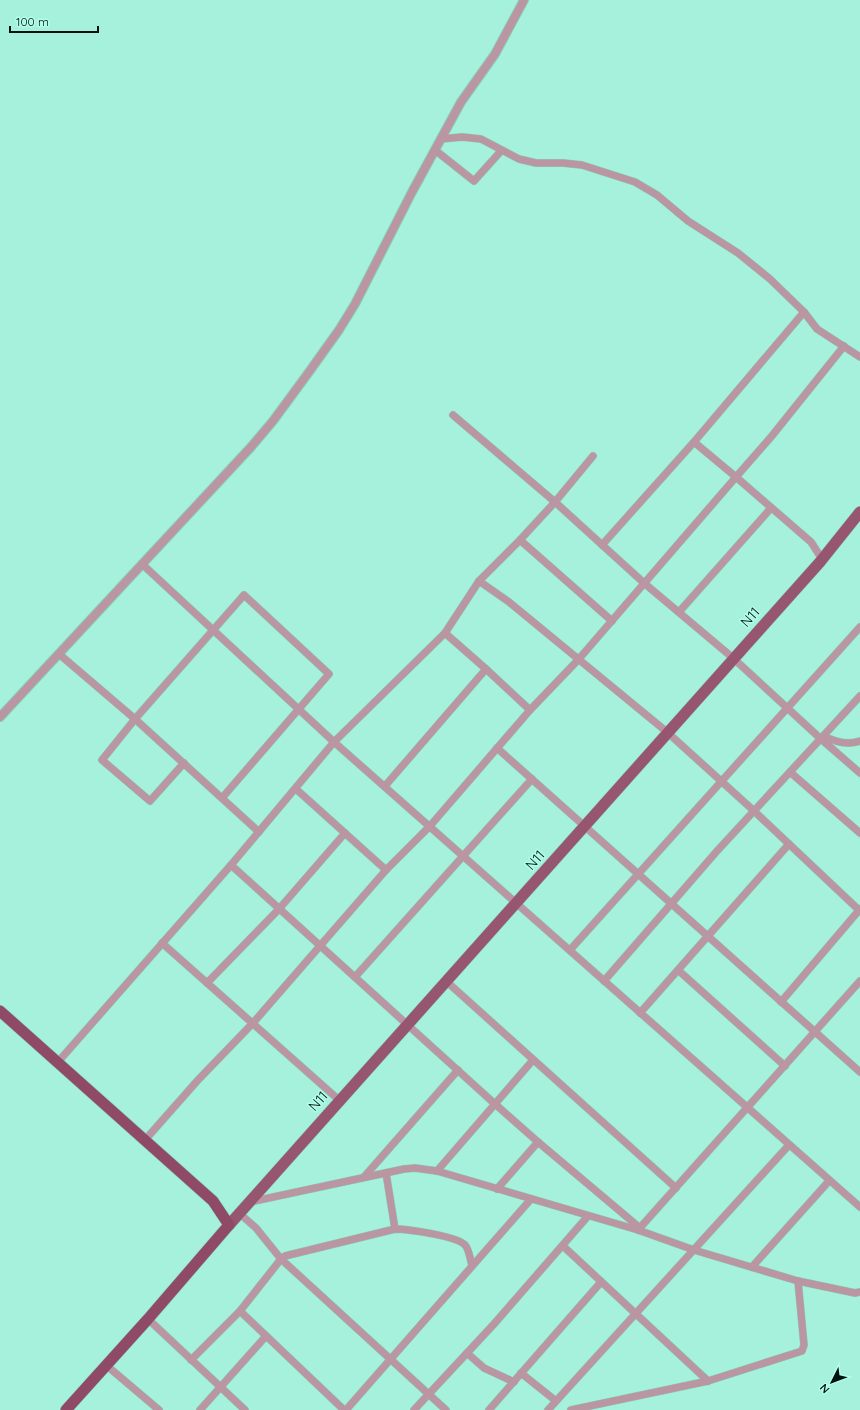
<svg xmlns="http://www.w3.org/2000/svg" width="860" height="1410" font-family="Quicksand,sans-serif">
  <rect width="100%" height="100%" fill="#a5f1db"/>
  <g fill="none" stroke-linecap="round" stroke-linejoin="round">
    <defs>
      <g id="minor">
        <polyline points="441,139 462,137 481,139 519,159 536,163 563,163 582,165 635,182 657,195 688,221 738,253 770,279 804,312 817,329 860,357"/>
        <polyline points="435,150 474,181 501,151"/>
        <polyline points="453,415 555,502 644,583 733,658 821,739 860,773"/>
        <polyline points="520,540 612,621"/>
        <polyline points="602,545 694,442 804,312"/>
        <polyline points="822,559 811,542 736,477 771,437 844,346"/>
        <polyline points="142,564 334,742 860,1207"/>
        <polyline points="479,581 509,602 667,732 753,810 860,911"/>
        <polyline points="679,612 771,508"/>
        <polyline points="445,633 486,669 530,710"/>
        <polyline points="59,654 135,719 259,832"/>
        <path d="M824 736C835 742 848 745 860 741"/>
        <polyline points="497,748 860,1072"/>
        <polyline points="184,763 150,801 102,760 135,719 244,595 329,674 222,798"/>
        <polyline points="790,772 860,833"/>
        <polyline points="385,786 486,669"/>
        <polyline points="296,789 386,870"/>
        <polyline points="231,865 495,1104 538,1142 640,1228"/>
        <polyline points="162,943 339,1100"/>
        <polyline points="570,950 860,627"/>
        <polyline points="678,970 785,1066"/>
        <polyline points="355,977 532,779"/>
        <polyline points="446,981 676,1188"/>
        <polyline points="604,981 671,904 717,851 860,696"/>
        <polyline points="207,983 279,909 345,833"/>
        <polyline points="781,1002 860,909"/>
        <polyline points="640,1013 789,844"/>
        <polyline points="58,1062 231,865 334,742 445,633 479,581 520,540 555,502 593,456"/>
        <polyline points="145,1140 198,1080 253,1023 386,870 430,826 530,710 578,660 736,477 694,442"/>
        <polyline points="437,1171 533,1060"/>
        <polyline points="386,1173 395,1229"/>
        <polyline points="364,1177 458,1070"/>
        <polyline points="497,1189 538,1142"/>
        <polyline points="250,1202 404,1169 415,1168 437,1171 638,1230 694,1250 798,1281 855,1293 860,1292"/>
        <polyline points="239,1213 256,1228 281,1259 446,1410"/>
        <polyline points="638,1230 860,981"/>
        <polyline points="563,1246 708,1381"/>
        <polyline points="752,1267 829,1181"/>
        <polyline points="240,1311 344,1410"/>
        <polyline points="148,1319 245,1410"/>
        <polyline points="467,1353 484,1368 514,1382"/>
        <path d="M191 1360 240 1311 281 1259 285 1256 395 1229C407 1229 457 1236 465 1245 469 1249 470 1259 472 1265"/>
        <polyline points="106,1365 159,1410"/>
        <polyline points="521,1373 556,1401"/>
        <polyline points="200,1410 266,1336"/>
        <polyline points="346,1410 531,1199"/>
        <polyline points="414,1410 494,1324 588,1216"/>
        <polyline points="489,1410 601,1282"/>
        <polyline points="548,1410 789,1145"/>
        <polyline points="571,1410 708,1381 802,1351 804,1345 798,1281"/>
      </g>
      <polyline id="tertiary" points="0,717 251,447 273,421 309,372 339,330 355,304 412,192 461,102 495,54 524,0"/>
      <polyline id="primary" points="229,1225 820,562 860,512"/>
      <polyline id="trunk" points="0,1011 213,1201 229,1225 148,1319 66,1410"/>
    </defs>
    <use href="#minor" stroke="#8bcdba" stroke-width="8"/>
    <use href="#tertiary" stroke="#8bcdba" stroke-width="10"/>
    <use href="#primary" stroke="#8bcdba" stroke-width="12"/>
    <use href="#trunk" stroke="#8bcdba" stroke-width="12"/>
    <use href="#minor" stroke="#ba95a2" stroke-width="7"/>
    <use href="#tertiary" stroke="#ba95a2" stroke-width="8"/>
    <use href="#primary" stroke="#965670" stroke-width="11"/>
    <use href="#trunk" stroke="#8e4a67" stroke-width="11"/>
  </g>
  <g text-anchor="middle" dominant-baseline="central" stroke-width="3" stroke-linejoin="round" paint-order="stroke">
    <g font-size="14" fill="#00120d" stroke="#b2fee8">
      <text transform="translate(750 617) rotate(-48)">N11</text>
      <text transform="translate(535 860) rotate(-48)">N11</text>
      <text transform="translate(318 1101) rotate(-48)">N11</text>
    </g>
  </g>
  <g transform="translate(832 1382) rotate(228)" stroke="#b2fee8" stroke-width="3" paint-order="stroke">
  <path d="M0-3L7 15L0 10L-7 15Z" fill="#00120d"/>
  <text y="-6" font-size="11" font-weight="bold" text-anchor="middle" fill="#00120d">N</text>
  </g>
  <path d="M10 26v6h88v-6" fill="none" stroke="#00120d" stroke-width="2"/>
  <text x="16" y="26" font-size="12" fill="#00120d" stroke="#b2fee8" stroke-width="3" paint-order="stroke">100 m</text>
</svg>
